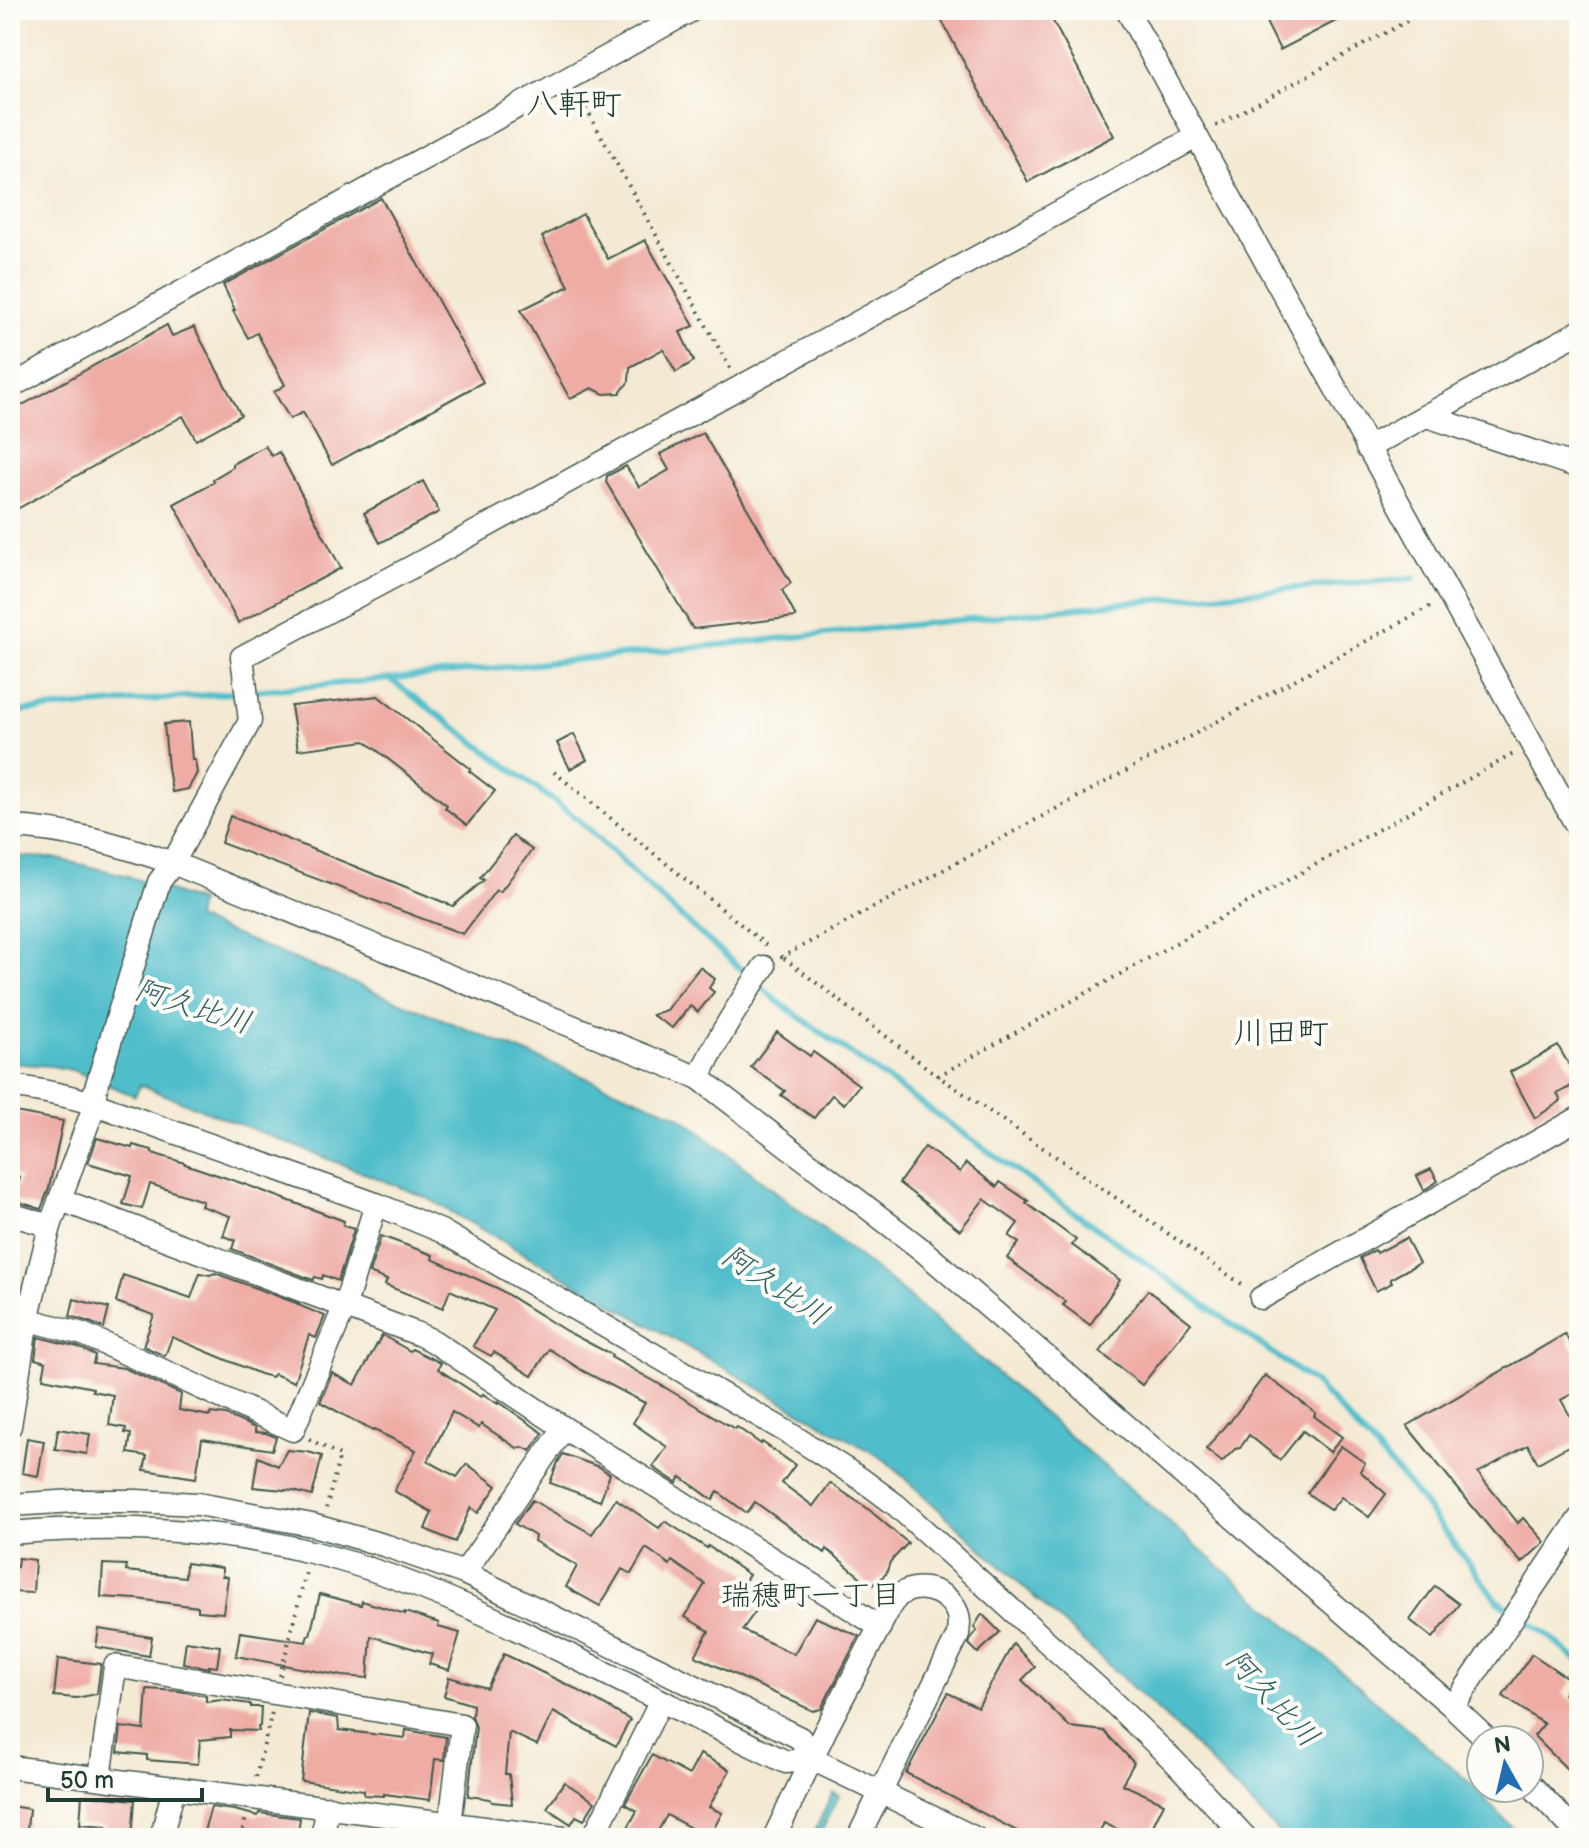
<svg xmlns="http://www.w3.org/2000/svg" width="1589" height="1848" font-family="'Balsamiq Sans','Klee One',sans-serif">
  <rect width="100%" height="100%" fill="#fdfcf7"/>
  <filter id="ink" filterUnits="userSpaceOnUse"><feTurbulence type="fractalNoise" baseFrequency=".0125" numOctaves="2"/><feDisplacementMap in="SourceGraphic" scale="16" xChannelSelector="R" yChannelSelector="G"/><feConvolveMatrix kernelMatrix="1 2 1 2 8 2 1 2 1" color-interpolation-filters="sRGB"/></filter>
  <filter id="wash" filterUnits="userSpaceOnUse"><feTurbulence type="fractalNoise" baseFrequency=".006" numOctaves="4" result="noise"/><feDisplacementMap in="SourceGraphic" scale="32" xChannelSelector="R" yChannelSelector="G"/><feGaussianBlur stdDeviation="1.8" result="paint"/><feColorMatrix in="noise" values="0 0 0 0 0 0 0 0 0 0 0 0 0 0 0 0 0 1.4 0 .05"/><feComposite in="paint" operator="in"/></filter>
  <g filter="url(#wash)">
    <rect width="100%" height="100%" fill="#f4ead3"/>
    <g fill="#50bdca" stroke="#387d7f" stroke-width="2">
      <polygon points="10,856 53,858 125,875 199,902 196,919 678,1115 896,1286 1469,1782 1522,1838 1284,1838 1178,1729 885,1460 425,1197 140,1085 135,1096 72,1070 51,1066 10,1063"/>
      <polygon points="833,1793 839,1796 818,1838 811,1838"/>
    </g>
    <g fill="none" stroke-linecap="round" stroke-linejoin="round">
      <g stroke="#50bdca" stroke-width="6">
        <polyline points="391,679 1132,602 1414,578"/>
        <polyline points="253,691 390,679 578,819 672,909 781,1004 1316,1384 1409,1485 1497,1600 1549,1636 1579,1662"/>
        <polyline points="10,712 242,692"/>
      </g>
    </g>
    <g id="blocks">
      <g fill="#eeaca4">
        <polygon points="936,10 1047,10 1114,136 1028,182"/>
        <polygon points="1260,10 1357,10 1280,50"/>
        <polygon points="381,198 483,382 332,465 303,412 290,419 274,392 285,385 257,333 248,338 233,311 235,310 223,285"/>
        <polygon points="583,214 608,259 645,240 694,326 680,332 694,361 676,372 663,349 630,367 629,381 620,393 604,394 592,388 570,399 521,310 569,286 542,237"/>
        <polygon points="167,325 172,336 194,327 241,415 196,440 183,416 10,513 10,412"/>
        <polygon points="703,433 791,583 782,590 796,617 693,629 606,482 607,476 626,466 639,487 669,470 660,454"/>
        <polygon points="265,446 272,456 279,452 341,568 238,623 174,504 214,482 213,479 233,467 232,464"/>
        <polygon points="423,481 439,512 380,543 364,513"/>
        <polygon points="378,696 471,769 469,771 495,791 467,825 445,808 447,805 365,741 298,750 291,706"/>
        <polygon points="189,722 192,760 195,760 197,773 188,789 172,792 168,768 164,724"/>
        <polygon points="574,734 587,760 570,769 557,743"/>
        <polygon points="230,816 453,906 484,880 480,878 513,836 532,850 500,892 496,890 463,934 221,843"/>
        <polygon points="700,967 715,979 709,988 714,992 698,1012 690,1006 672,1028 652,1015 666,1010"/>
        <polygon points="777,1032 810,1056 813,1052 859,1085 844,1104 832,1095 814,1118 781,1095 785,1091 751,1067"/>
        <polygon points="1558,1046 1579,1082 1557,1094 1561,1101 1535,1118 1510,1072"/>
        <polygon points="10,1111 63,1121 49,1188 41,1209 13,1200 20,1177 10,1174"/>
        <polygon points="97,1138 132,1148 133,1145 152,1150 152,1153 185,1163 185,1164 244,1184 344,1221 343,1226 354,1229 338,1281 323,1275 322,1279 315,1277 313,1280 232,1249 235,1240 223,1236 230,1216 201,1206 203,1201 150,1184 142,1209 123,1204 132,1176 88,1163"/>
        <polygon points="925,1147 960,1172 966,1163 997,1187 1000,1182 1028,1201 1026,1203 1076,1240 1072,1245 1120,1280 1090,1325 1063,1305 1066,1302 1007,1258 1019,1243 1009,1236 1018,1223 984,1199 960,1230 899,1183"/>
        <polygon points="1431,1169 1438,1181 1424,1190 1417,1176"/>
        <polygon points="381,1236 433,1255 432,1259 497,1288 566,1331 612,1355 611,1357 654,1381 735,1429 737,1427 761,1444 762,1442 795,1465 782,1483 813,1506 830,1483 867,1508 908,1543 890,1562 886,1574 871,1586 827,1549 825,1553 755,1502 747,1513 718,1492 713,1500 681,1477 677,1483 653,1467 667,1447 633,1423 645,1403 583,1371 549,1349 532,1376 494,1352 491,1356 473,1346 495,1310 450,1290 443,1308 385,1285 387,1280 369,1273"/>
        <polygon points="1406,1238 1419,1263 1390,1279 1392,1283 1376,1291 1360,1258 1375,1250 1377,1253"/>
        <polygon points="200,1273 210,1275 215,1273 299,1304 298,1305 325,1316 316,1338 309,1335 294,1382 274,1374 271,1377 260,1374 172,1337 165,1356 143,1346 154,1315 116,1302 123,1275 191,1298"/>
        <polygon points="1148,1290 1191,1323 1142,1385 1100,1352"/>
        <polygon points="74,1299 109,1308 104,1328 87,1321 70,1316"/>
        <polygon points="1565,1334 1579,1360 1579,1390 1561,1400 1579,1431 1579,1440 1538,1463 1528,1445 1478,1473 1518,1523 1523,1518 1545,1542 1522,1563 1494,1533 1407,1426"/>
        <polygon points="382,1335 410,1351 412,1349 439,1362 441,1363 438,1369 481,1397 483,1394 498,1404 499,1402 543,1433 531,1451 523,1447 517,1448 481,1424 479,1428 452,1412 428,1461 457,1477 467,1464 497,1486 478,1513 471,1507 455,1542 425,1529 432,1512 394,1491 416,1450 374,1430 373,1431 320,1402 332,1373 355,1385"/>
        <polygon points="38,1337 78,1347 95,1355 93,1364 124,1368 181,1394 179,1410 210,1416 211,1413 226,1415 255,1428 255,1432 266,1433 276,1437 272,1450 202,1439 196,1478 144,1470 147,1456 128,1453 131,1434 125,1433 126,1428 109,1425 113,1395 92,1391 93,1388 43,1378 46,1362 35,1359"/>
        <polygon points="1265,1375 1316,1413 1314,1416 1342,1437 1330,1452 1303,1431 1280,1460 1249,1435 1240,1448 1235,1449 1222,1462 1206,1449 1228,1422 1229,1423"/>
        <polygon points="58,1429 90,1434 87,1454 55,1449"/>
        <polygon points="27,1438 44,1441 38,1476 22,1473"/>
        <polygon points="1341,1446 1365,1463 1360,1471 1386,1494 1369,1517 1341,1497 1331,1510 1307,1493"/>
        <polygon points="287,1450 308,1452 322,1456 312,1496 294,1491 253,1487 258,1457 278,1466"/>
        <polygon points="563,1454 599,1467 610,1474 600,1501 550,1483 558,1462"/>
        <polygon points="616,1499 659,1528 665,1521 707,1548 708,1546 749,1575 744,1582 763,1595 755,1606 758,1608 742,1630 794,1654 815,1617 859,1636 821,1709 813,1711 695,1656 709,1631 685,1617 705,1584 672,1561 670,1565 646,1548 631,1574 622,1569 600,1606 566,1587 577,1566 534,1541 535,1536 515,1524 532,1500 592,1534"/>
        <polygon points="18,1558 35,1560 33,1593 10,1592 10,1566 17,1567"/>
        <polygon points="186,1563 222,1568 222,1576 228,1577 223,1613 198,1611 198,1607 137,1599 101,1597 103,1564 127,1565 126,1571 185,1577"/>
        <polygon points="1435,1586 1459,1604 1433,1638 1410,1620"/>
        <polygon points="320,1594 361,1605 362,1601 405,1614 405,1612 439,1623 438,1627 460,1633 449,1670 429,1664 432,1654 371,1636 368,1678 342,1676 236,1656 240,1632 306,1642 308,1635 310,1635"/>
        <polygon points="982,1614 1000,1632 978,1653 969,1644 972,1636 977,1631 974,1627"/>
        <polygon points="99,1629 152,1637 149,1656 96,1647"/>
        <polygon points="186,1641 220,1646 217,1667 209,1666 209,1668 183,1663"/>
        <polygon points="1013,1644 1035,1667 1022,1680 1070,1727 1104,1731 1134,1763 1122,1784 1164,1803 1147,1838 1136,1838 1104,1823 1096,1838 1030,1838 906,1773 948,1693 978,1707"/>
        <polygon points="504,1654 574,1688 630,1720 616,1746 553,1712 537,1745 509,1732 505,1774 509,1774 512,1804 492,1802 490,1799 468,1796 476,1727 472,1716 473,1705 444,1696 449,1677 487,1688"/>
        <polygon points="1532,1654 1572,1681 1563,1694 1579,1706 1579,1781 1534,1736 1544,1724 1503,1696"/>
        <polygon points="58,1659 101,1664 97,1694 76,1698 54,1696"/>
        <polygon points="147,1689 179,1691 206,1696 206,1702 221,1700 250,1704 251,1707 261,1707 260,1726 258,1727 259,1731 230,1730 230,1737 200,1740 198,1764 147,1760 147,1755 118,1752 121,1727 144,1730"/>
        <polygon points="309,1713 338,1718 339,1730 405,1738 406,1730 446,1737 444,1760 435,1759 430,1800 384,1794 384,1796 364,1795 364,1790 301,1781"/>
        <polygon points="700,1754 730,1770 709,1807 722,1813 709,1838 667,1815 654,1838 622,1838 637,1811 625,1804 652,1755 689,1775"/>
        <polygon points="564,1782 595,1802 584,1820 576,1816 571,1824 547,1808"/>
        <polygon points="82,1795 135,1800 132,1838 106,1832 106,1826 80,1824"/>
        <polygon points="10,1806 29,1809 26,1838 10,1838"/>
        <polygon points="211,1807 234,1810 258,1816 259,1813 300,1818 297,1838 202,1838"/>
      </g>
    </g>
  </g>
  <g filter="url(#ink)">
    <use href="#blocks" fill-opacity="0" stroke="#3f574c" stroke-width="2"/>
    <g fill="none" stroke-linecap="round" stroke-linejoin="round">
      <defs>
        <g id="minor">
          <polyline points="1127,10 1579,830"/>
          <polyline points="10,387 692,10"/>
          <polyline points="1427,416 1579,467"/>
          <polyline points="1367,448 1579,332"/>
          <path d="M10 827C66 829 121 845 173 863L699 1078 921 1249 1453 1707 1488 1740"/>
          <path d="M699 1078C716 1039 740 1002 764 967"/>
          <path d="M10 1086C39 1090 67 1095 95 1104L376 1204 441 1231 787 1432 861 1479 896 1505 1099 1689 1174 1761 1246 1838"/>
          <polyline points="61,1200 418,1334 433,1341 564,1428 880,1627"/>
          <polyline points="10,1214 50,1226"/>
          <polyline points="1261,1298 1579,1118"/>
          <polyline points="10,1315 83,1334 293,1430 344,1308 376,1204"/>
          <polyline points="10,1426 27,1320 50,1226 95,1104 95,1091 159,882 173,863 250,721 242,657 410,568 1196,137"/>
          <polyline points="10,1505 75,1501 136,1501 198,1504 312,1525 387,1546 464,1573 800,1738 812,1759"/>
          <path d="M10 1533C111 1525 212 1527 311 1552 416 1578 511 1625 607 1674 667 1704 726 1733 786 1762L812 1759 975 1838"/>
          <polyline points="464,1573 564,1428"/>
          <polyline points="1453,1707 1579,1519"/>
          <polyline points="10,1767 564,1838"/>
          <polyline points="100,1778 115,1666 462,1725 450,1824"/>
          <polyline points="1529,1783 1579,1835"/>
          <polyline points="161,1838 174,1788"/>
          <polyline points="321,1838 329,1807"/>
          <polyline points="593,1838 661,1701"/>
          <path d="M774 1838 825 1731 892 1603C895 1600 897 1596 901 1594 923 1579 958 1596 959 1622 959 1623 958 1634 958 1635L858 1838"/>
        </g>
      </defs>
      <use href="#minor" stroke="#3f574c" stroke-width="25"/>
      <g stroke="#3f574c" stroke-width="4" stroke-dasharray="2 6" stroke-linecap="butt">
        <polyline points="578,94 731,370"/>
        <polyline points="1216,126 1427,10"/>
        <polyline points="554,772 766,945"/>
        <polyline points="781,956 782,957 1431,606"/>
        <polyline points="784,958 938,1076 1246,1287"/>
        <polyline points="938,1076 1515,753"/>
        <polyline points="309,1439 340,1455 326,1509"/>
        <polyline points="280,1676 306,1572"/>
        <polyline points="256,1777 272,1712"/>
        <polyline points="241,1838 246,1817"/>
      </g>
      <use href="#minor" stroke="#fff" stroke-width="22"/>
    </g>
  </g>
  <g text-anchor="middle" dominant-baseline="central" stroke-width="8" stroke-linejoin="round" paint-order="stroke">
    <g font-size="30" font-style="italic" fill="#2e6361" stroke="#fdfcf7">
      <text transform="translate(193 1007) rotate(17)">阿久比川</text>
      <text transform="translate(775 1286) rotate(33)">阿久比川</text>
      <text transform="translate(1272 1699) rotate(47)">阿久比川</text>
    </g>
    <g font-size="30" fill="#1f3d34" stroke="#fdfcf7">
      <text x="811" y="1596">瑞穂町一丁目</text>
    </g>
    <g font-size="32" fill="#1f3d34" stroke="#fdfcf7">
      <text x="574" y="104">八軒町</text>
      <text x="1281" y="1033">川田町</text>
    </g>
  </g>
  <rect width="1589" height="1848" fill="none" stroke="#fdfcf7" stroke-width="40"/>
  <g transform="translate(1505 1764) rotate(352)"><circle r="38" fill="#fdfcf7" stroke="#a4b0a9" stroke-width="2"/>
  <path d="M0-6L14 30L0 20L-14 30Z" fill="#1f6fb2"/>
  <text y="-12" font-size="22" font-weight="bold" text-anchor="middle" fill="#1f3d34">N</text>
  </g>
  <path d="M48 1788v12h154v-12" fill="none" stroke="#1f3d34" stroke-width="4"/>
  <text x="60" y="1788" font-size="24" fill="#1f3d34" stroke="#fdfcf7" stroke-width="6" paint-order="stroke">50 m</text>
</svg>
